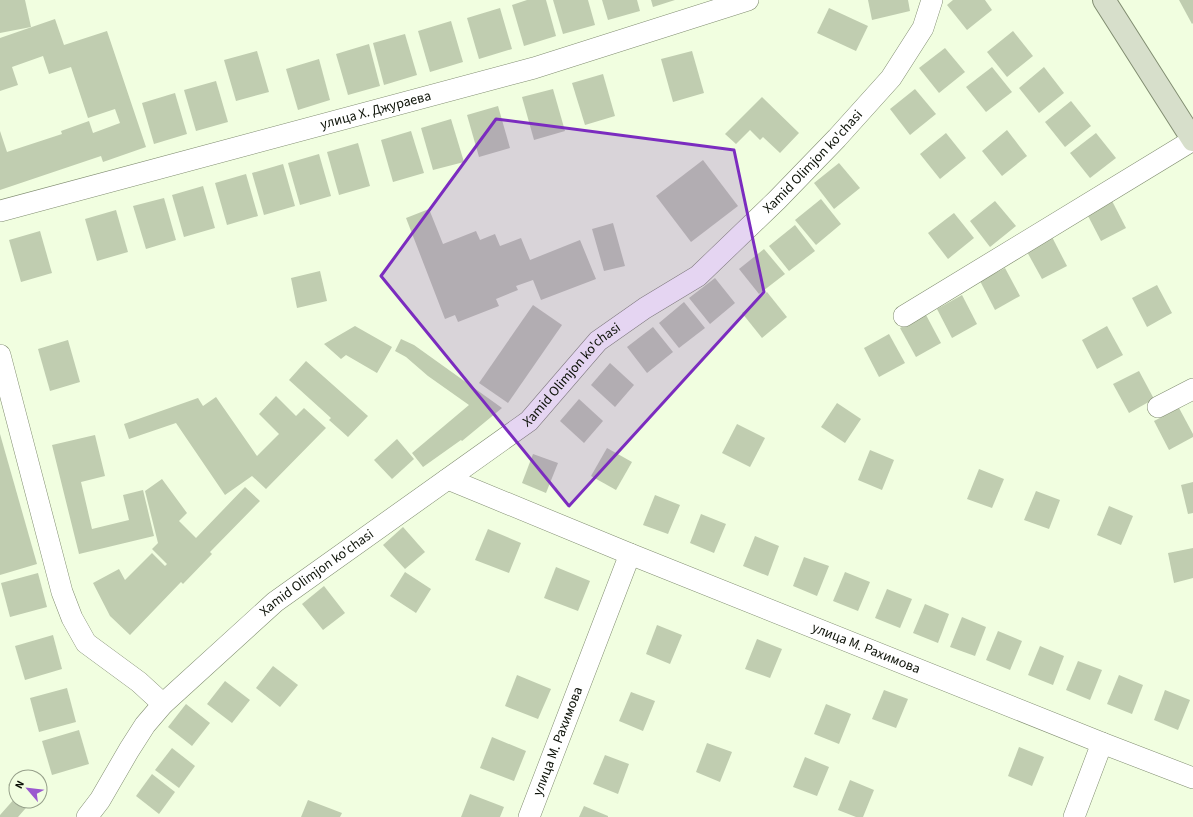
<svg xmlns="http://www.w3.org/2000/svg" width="1193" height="817" font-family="'Source Sans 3',sans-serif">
  <rect width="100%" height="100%" fill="#f1fee0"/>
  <g fill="#c0cdb0">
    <polygon points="0,0 25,0 31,27 0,33"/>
    <polygon points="527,0 546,0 556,36 524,46 512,5"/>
    <polygon points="553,0 588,0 595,25 563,34"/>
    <polygon points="602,0 637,0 640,11 608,20"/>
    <polygon points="651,0 675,0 653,7"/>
    <polygon points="868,0 908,0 910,11 872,20"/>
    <polygon points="953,0 985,0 992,10 967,30 947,5"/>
    <polygon points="1179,0 1193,0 1193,23 1192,24"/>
    <polygon points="500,8 512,49 479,59 467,18"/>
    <polygon points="829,8 868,26 856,51 817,33"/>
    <polygon points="55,19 64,45 107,31 146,147 103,162 101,156 0,190 0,131 7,152 62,134 61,131 89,121 93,133 120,123 115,109 88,118 71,67 49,74 43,56 12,67 18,85 0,91 0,38"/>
    <polygon points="451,21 463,62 430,72 418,31"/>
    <polygon points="1013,31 1033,56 1007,77 987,52"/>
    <polygon points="405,34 417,75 384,85 373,43"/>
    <polygon points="369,44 380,86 348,95 336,54"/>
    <polygon points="945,48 965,72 939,93 919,68"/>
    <polygon points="257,51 269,92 236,101 224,60"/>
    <polygon points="692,51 704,93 673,102 661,59"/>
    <polygon points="319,59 330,100 298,110 286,69"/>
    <polygon points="992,67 1012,92 986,112 966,87"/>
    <polygon points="1044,67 1064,93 1039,113 1019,88"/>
    <polygon points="603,74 615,116 585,125 572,83"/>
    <polygon points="216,81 228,122 196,131 184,90"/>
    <polygon points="553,89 565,131 534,140 522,97"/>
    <polygon points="915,89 936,114 910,135 890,109"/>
    <polygon points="175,93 187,134 154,144 142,103"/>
    <polygon points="762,97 799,133 780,153 763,137 760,140 750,130 736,144 725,134"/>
    <polygon points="1071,101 1091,126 1065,147 1045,122"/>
    <polygon points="498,106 510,148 479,157 467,115"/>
    <polygon points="451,119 464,162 433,170 421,128"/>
    <polygon points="1007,130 1027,156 1002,176 982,151"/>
    <polygon points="411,131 424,173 393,182 381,140"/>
    <polygon points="946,133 966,158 940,179 920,154"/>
    <polygon points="1096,133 1116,158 1090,178 1070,153"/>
    <polygon points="358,143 370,186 339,195 327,152"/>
    <polygon points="319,154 331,196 300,205 288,163"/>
    <polygon points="703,160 738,206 691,242 656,196"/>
    <polygon points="839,163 860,188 834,209 814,183"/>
    <polygon points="283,164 295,206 264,215 252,173"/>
    <polygon points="246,174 258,216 227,225 215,183"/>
    <polygon points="203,186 215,228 184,237 172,195"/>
    <polygon points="164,198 176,240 146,249 133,206"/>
    <polygon points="821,199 841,224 816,245 795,220"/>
    <polygon points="1111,199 1126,228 1101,241 1086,212"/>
    <polygon points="995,201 1016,226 990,247 970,221"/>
    <polygon points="429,209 443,244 476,231 480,240 495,234 500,246 521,238 530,260 580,240 596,279 541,300 533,280 516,286 518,290 496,299 499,306 458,322 455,315 445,319 406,218"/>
    <polygon points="116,210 128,252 97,261 85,219"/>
    <polygon points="954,213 974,238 948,259 928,233"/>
    <polygon points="613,223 625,266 604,271 592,229"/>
    <polygon points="795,225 815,251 789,271 769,246"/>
    <polygon points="40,231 52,273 21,282 9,240"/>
    <polygon points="1052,237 1067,266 1042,279 1026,250"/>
    <polygon points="764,249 785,274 759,294 739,269"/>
    <polygon points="1005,268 1020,296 995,310 980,281"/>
    <polygon points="320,271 327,301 297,308 291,278"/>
    <polygon points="715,278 735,303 710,324 689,298"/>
    <polygon points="1157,285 1172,313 1147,327 1132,298"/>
    <polygon points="767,292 787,317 762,338 742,313"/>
    <polygon points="962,295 977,324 952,338 937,309"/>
    <polygon points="684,302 705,328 679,348 659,323"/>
    <polygon points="533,305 562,325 508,403 479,383"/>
    <polygon points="926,315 941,343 916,357 900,328"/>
    <polygon points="355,326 392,347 377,373 346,355 341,359 324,344"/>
    <polygon points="1107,326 1123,355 1097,369 1082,340"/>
    <polygon points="653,327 673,352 647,373 627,347"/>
    <polygon points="889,334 905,363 879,377 864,348"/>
    <polygon points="401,339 414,345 502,408 462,441 461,440 423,467 412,453 469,405 428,376 406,357 395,351"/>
    <polygon points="68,340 80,382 50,391 38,349"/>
    <polygon points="306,361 368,416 348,437 329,420 331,418 289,380"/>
    <polygon points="610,363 634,385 615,407 591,385"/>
    <polygon points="1139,371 1154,399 1129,413 1113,384"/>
    <polygon points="276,396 296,416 304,408 326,428 266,489 252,476 225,495 176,423 129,439 124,424 198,398 203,406 216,397 257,456 279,434 259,414"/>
    <polygon points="579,399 603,421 584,443 560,421"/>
    <polygon points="837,403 861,419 845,443 821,427"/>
    <polygon points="1179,408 1193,434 1193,437 1169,450 1154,421"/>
    <polygon points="737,424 765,438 750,467 722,453"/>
    <polygon points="0,434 37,564 0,575"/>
    <polygon points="95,435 105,476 81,482 92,529 129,520 123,495 143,490 154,536 79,554 52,445"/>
    <polygon points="397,439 414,459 392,479 374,460"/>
    <polygon points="607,448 632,462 616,490 591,476"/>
    <polygon points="870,450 894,460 882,490 858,480"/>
    <polygon points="533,454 558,463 546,493 522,483"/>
    <polygon points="979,469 1004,479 992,508 967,499"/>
    <polygon points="162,479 187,513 179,521 196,538 245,487 260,501 210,552 212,554 183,584 181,582 130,635 110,616 93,583 119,569 125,580 152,553 165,566 167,564 152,549 158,543 145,491"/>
    <polygon points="1193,482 1193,513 1188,514 1181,485"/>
    <polygon points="1036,491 1060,500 1049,529 1024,520"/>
    <polygon points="655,495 680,505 668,534 643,525"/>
    <polygon points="1109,506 1133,516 1121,545 1097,535"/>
    <polygon points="701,514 726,524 714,553 690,543"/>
    <polygon points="403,527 425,552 405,569 383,545"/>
    <polygon points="488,529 521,543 509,573 475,560"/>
    <polygon points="755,536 779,546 768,576 743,566"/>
    <polygon points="1193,548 1193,578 1174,583 1168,553"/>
    <polygon points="804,557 829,566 817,596 793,586"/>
    <polygon points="556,567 590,581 578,611 544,598"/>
    <polygon points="405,572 431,589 416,613 390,596"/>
    <polygon points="845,572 870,582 858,611 833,601"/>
    <polygon points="38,573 47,607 10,617 1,583"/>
    <polygon points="324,586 345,613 323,630 302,604"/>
    <polygon points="887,589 912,599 900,628 875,618"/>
    <polygon points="925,604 949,614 938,643 913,633"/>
    <polygon points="962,617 986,627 975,656 950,647"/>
    <polygon points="657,625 682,635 670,664 646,654"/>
    <polygon points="998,631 1022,641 1010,670 986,660"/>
    <polygon points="53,635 62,669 25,680 15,646"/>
    <polygon points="757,639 782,649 770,678 745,669"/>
    <polygon points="1040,646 1064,656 1053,685 1028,675"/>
    <polygon points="1078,661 1102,670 1090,700 1066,690"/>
    <polygon points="273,666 298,685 280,707 256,688"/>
    <polygon points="517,675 551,689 538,719 505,706"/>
    <polygon points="1119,675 1143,685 1132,714 1107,704"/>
    <polygon points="225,681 250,700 232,723 207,704"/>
    <polygon points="67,688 76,722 39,732 30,698"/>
    <polygon points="884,690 908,699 896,728 872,719"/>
    <polygon points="1165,690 1190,700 1178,730 1154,720"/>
    <polygon points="631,692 655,701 643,731 619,721"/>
    <polygon points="186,704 210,723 192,746 168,727"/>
    <polygon points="826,704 851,714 839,744 814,734"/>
    <polygon points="79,730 89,764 52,775 42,741"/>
    <polygon points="492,737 526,751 514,781 480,768"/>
    <polygon points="707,743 732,752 720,782 696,772"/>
    <polygon points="1019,747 1044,757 1032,786 1008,776"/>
    <polygon points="172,748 195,766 179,788 155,770"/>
    <polygon points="605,755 629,764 618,794 593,784"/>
    <polygon points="805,757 829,767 817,796 793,787"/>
    <polygon points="21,771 28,777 16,777 16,792 8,785"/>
    <polygon points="152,774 175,792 159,814 136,796"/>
    <polygon points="850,780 874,790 863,817 856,817 838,810"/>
    <polygon points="470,794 504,807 500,817 461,817"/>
    <polygon points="16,797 16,801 32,801 18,817 0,817 0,815"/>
    <polygon points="308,800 342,813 340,817 301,817"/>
    <polygon points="584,806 608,816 608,817 579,817"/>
  </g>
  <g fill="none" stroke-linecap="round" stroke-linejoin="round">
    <defs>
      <g id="street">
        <path id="s1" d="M0 211 534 68 748 0"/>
        <polyline points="904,316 1193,140"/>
        <polyline points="0,355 62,592 72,618 86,643 139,682 163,704"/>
        <polyline points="1158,407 1193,389"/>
        <path id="s2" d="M448 479 630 554 1102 743 1193 778"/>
        <path id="s3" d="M87 817 100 800 129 750 145 725 163 704 275 602 529 421 598 341 645 308 698 276 777 200 837 138 891 78 923 28 932 0"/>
        <path id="s4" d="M529 817 630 554"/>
        <polyline points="1074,817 1102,743"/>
      </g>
      <polyline id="secondary" points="1104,0 1193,140"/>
    </defs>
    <use href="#street" stroke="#818d71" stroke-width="22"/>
    <use href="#secondary" stroke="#818d71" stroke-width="24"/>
    <use href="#street" stroke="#fff" stroke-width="21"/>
    <use href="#secondary" stroke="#d7dfcb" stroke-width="22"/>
  </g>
  <path fill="#7b2cbf" fill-opacity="0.2" stroke="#7b2cbf" stroke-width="3" stroke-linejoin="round" d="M496 119 734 150 764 292 569 506 381 276Z"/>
  <g text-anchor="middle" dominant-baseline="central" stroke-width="4" stroke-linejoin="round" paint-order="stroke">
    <g font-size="14" fill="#0d1208" stroke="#f1fee0">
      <text stroke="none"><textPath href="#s1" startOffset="389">улица Х. Джураева</textPath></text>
      <text stroke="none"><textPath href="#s3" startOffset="987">Xamid Olimjon ko'chasi</textPath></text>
      <text stroke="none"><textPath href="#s3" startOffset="663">Xamid Olimjon ko'chasi</textPath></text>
      <text stroke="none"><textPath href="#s3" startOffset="339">Xamid Olimjon ko'chasi</textPath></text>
      <text stroke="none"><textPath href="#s2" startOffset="451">улица М. Рахимова</textPath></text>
      <text stroke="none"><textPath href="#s4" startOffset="81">улица М. Рахимова</textPath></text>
    </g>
  </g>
  <g transform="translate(28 789) rotate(298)"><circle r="19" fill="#f1fee0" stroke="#96a08a"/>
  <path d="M0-3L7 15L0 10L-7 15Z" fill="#9a59cf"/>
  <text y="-6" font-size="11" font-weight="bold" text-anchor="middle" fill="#0d1208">N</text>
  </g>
</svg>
